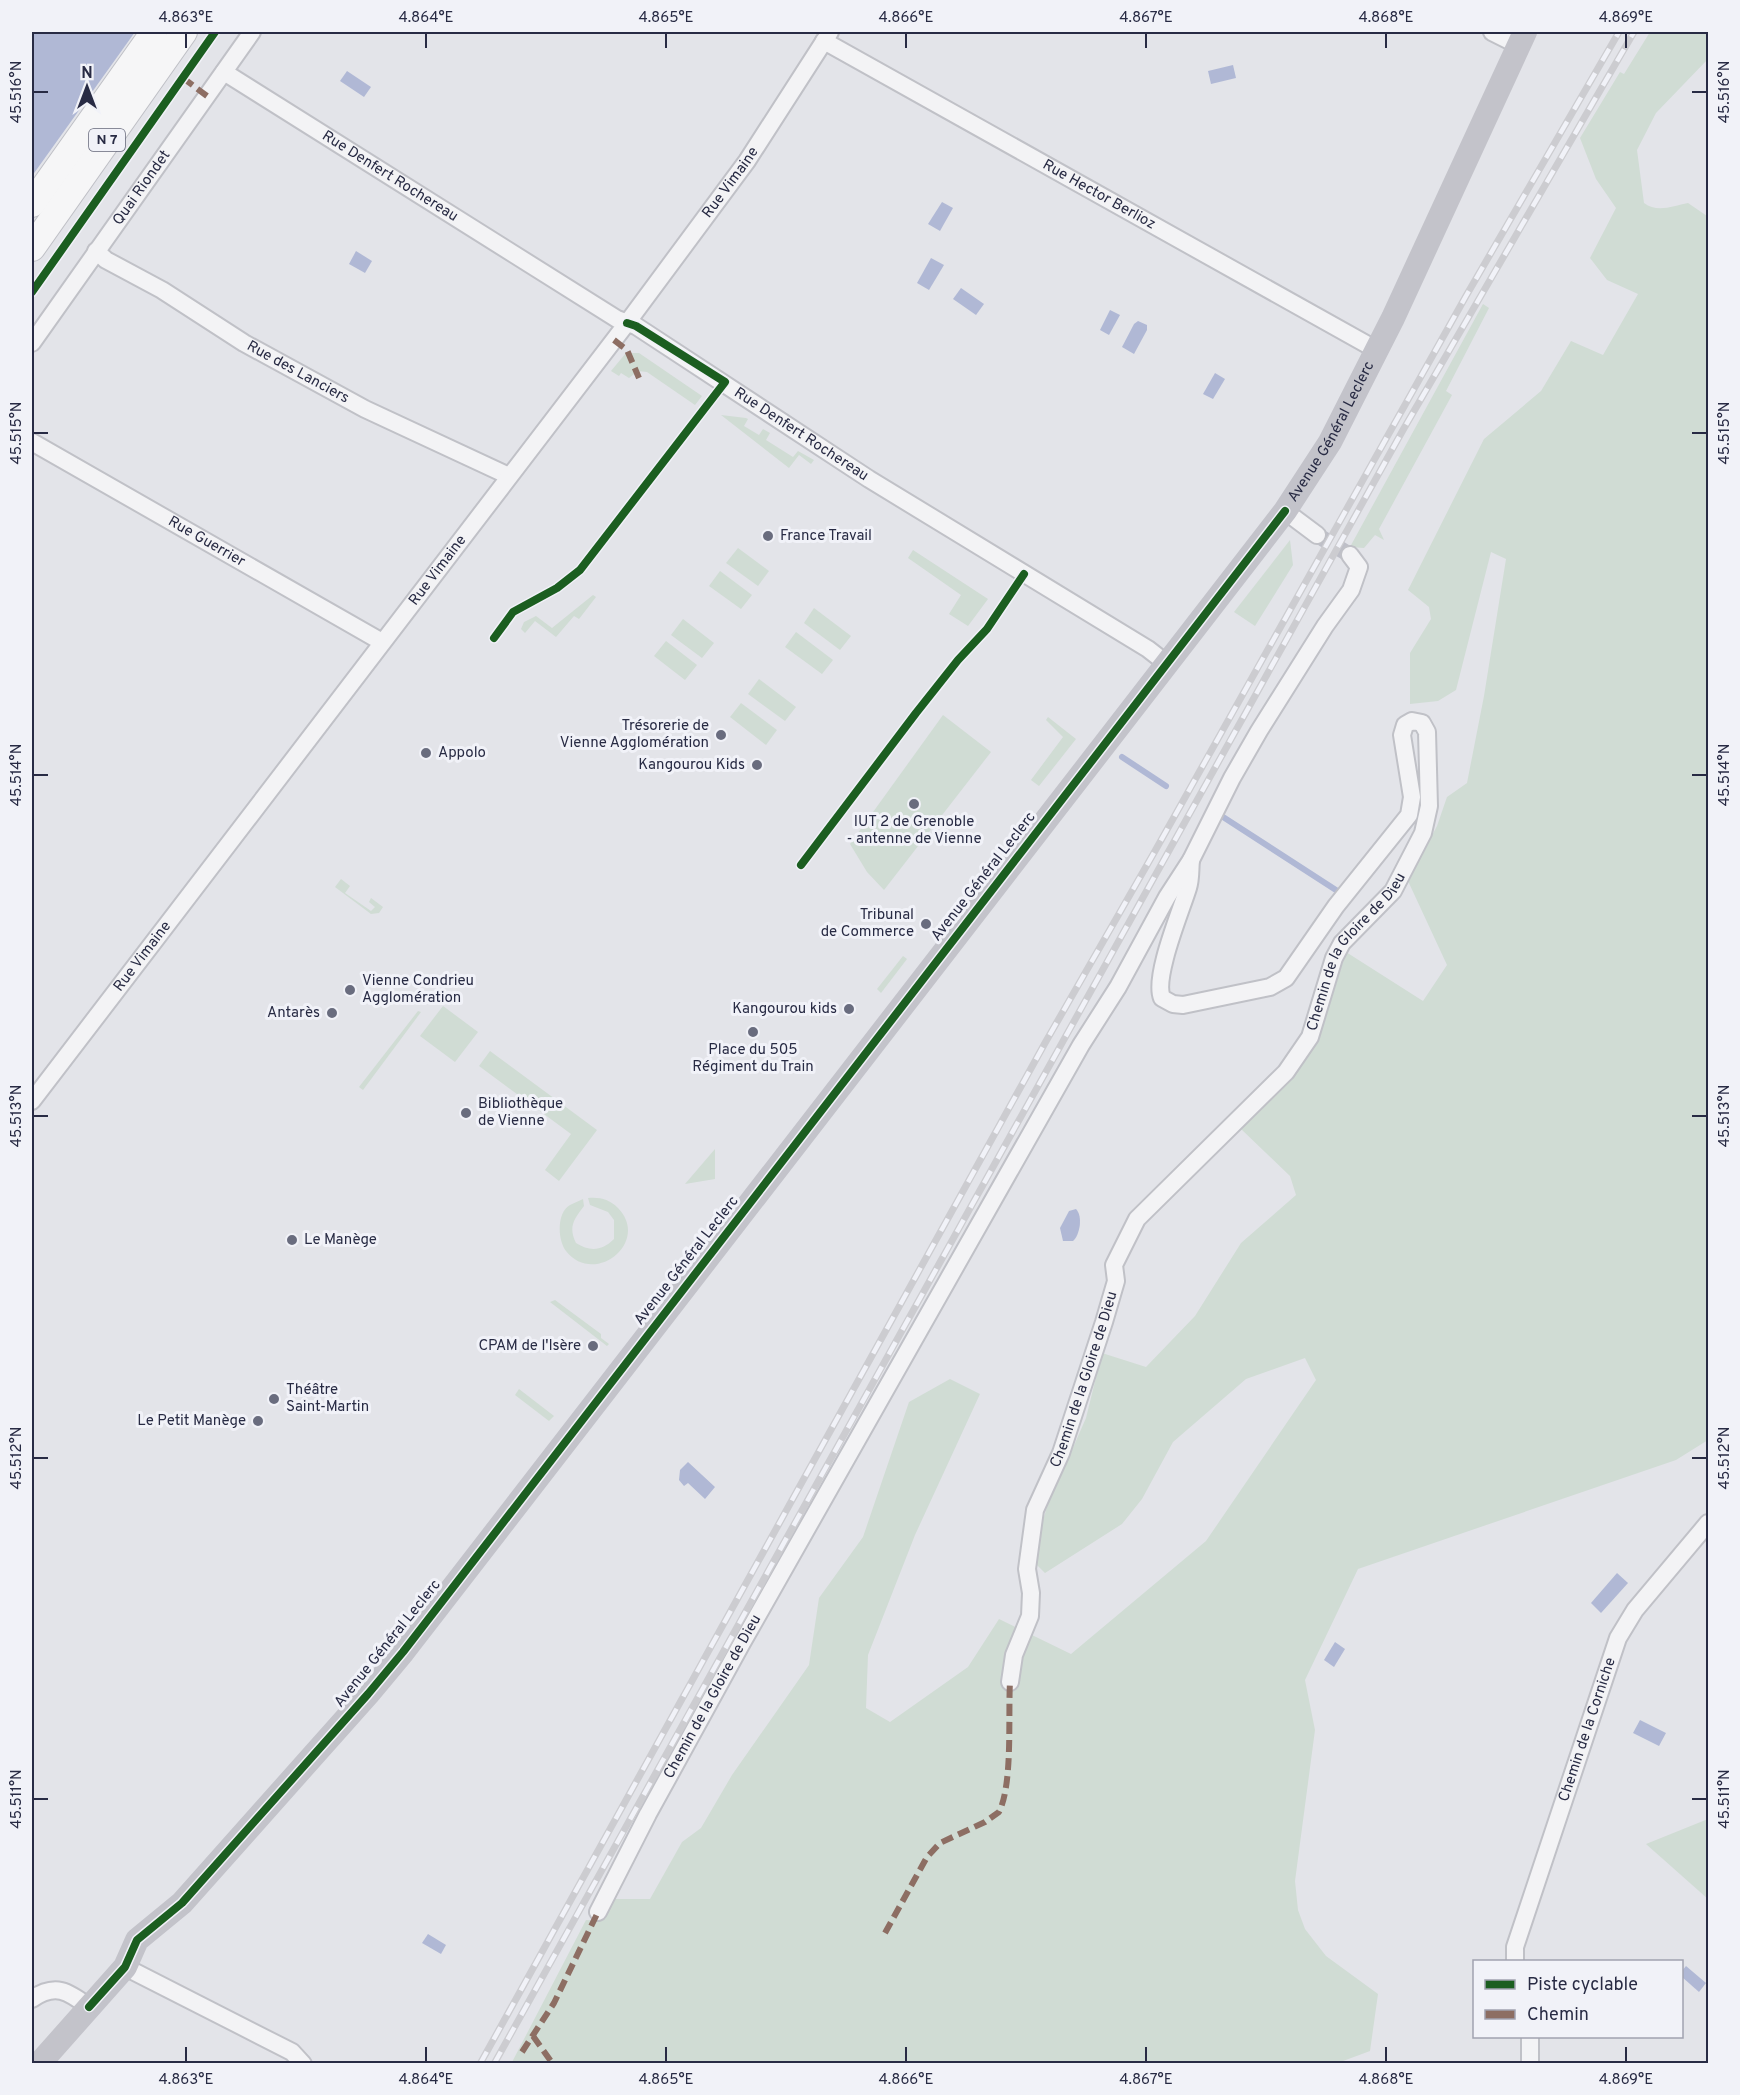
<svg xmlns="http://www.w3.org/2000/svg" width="1740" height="2095" font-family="Overpass,sans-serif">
  <rect width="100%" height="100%" fill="#e3e4e9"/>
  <g fill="#d0dcd4">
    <path d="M1650 32H1708V59L1656 113 1637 150 1644 203C1657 213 1673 206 1688 203L1707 216 1708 1440 1676 1460 1358 1569 1305 1680 1315 1730 1295 1881 1298 1910 1305 1929 1326 1956 1378 1994 1370 2051 1335 2064H511L586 1920 601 1921 614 1899H650L682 1842 701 1828 732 1775 809 1665 819 1598 863 1537 909 1402 950 1379 980 1394 915 1535 868 1655 866 1708 890 1722 968 1667 999 1619 1071 1654 1206 1541 1316 1380 1305 1358 1246 1379 1173 1442 1142 1499 1122 1524 1045 1573 1031 1559 1047 1507 1086 1418 1102 1353 1146 1367 1195 1316 1241 1243 1296 1195 1290 1176 1241 1129 1301 1066 1323 1026 1346 952 1423 1001 1447 965 1408 881 1437 826 1447 797 1467 783 1484 696 1506 559 1491 552 1456 690 1438 701 1410 704V653L1431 619 1429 607 1408 590 1484 439 1541 391 1571 341 1603 355 1638 294 1607 280 1590 258 1616 208 1596 179 1580 138 1620 72 1624 74Z"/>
    <polygon points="1483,304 1489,308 1446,391 1452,395 1379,529 1384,540 1375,535 1364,548 1350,547"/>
    <polygon points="626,353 639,353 702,396 695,405 647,372 638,371 629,378 621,373 619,376 611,371"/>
    <polygon points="721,415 746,418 748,419 744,426 759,435 763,429 770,433 766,440 793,457 798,451 814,460 811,464 799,455 789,468"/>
    <polygon points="1290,540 1293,565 1255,626 1234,612"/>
    <polygon points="738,548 769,571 758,586 726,563"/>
    <polygon points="913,550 988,599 968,626 949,614 961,595 908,558"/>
    <polygon points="720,571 752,595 741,609 709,586"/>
    <polygon points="593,595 596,597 579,619 574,616 556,637 535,621 525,633 521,629 524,622 536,616 552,628"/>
    <polygon points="814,608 851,636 840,650 804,623"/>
    <polygon points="683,619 714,643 702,658 671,635"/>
    <polygon points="796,632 833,660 822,674 785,647"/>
    <polygon points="666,641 697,665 685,680 654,656"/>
    <polygon points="759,679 796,707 785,721 748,694"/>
    <polygon points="741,703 777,730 766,745 730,717"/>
    <polygon points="943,715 991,752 884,890 867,872 850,844"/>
    <polygon points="1048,717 1076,739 1039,786 1031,780 1063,737 1046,720"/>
    <polygon points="341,879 350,886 345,893 371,911 375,907 369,902 371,898 383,907 379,913 371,914 335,887"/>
    <polygon points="903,956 907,959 881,993 877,989"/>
    <polygon points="443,1006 478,1032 455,1062 420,1036"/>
    <polygon points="418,1011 421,1012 363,1090 359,1087"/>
    <polygon points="490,1051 597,1130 559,1181 545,1170 571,1134 479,1066"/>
    <polygon points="715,1149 715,1179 685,1184"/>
    <path d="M588 1198C600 1197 609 1199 618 1208 651 1242 594 1287 566 1251 557 1239 557 1212 570 1205 574 1203 579 1201 583 1199L584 1206C574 1219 568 1227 576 1243 590 1252 602 1251 614 1239V1220L608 1212 590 1205Z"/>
    <polygon points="555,1300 601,1334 601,1338 609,1344 607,1346 550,1302"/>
    <polygon points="519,1389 554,1416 549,1421 515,1395"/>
    <polygon points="1708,1819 1708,1899 1646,1844"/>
  </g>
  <g fill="#b0b8d5">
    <polygon points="32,32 135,32 32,176"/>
    <polygon points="1233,65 1236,78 1211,84 1208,71"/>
    <polygon points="347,71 371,87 364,97 340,81"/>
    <polygon points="942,202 953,208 940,231 928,224"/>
    <polygon points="356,251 372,261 365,273 349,264"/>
    <polygon points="931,258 944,265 929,290 917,283"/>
    <polygon points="961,288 984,304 976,315 953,299"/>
    <polygon points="1110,310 1120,315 1109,335 1100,330"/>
    <polygon points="1138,321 1147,325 1147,330 1134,354 1122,347 1134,324"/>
    <polygon points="1215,373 1225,379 1213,399 1203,394"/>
    <path d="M1076 1209C1083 1216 1080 1235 1073 1241H1063L1060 1228 1069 1211Z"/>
    <polygon points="688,1462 715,1487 705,1499 688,1483 684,1486 679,1480 680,1470"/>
    <polygon points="1617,1573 1628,1583 1601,1613 1591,1603"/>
    <polygon points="1335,1642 1345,1649 1334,1667 1324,1660"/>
    <polygon points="1640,1720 1666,1733 1659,1746 1633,1733"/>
    <polygon points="428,1934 446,1945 441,1954 422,1943"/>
    <polygon points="1686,1966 1706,1983 1699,1992 1682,1977 1682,1971"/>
  </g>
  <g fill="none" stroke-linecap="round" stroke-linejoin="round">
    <g stroke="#b0b8d5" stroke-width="6">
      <polyline points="1122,757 1166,786"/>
      <polyline points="1220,815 1339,892"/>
    </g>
    <polyline stroke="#bebfc8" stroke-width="16" stroke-dasharray="16 8" stroke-linecap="butt" points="1317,535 1350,555"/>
    <defs>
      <g id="minor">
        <polyline points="1492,32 1518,45"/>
        <path id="s1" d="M824 41 1375 349"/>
        <path id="s2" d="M224 72 617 319 636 326 869 479 1148 649 1166 663"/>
        <path id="s3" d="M96 251 106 260 162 290 244 343 365 409 509 476"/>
        <path id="s4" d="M32 343 252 32"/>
        <path id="s5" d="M32 442 382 642"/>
        <polyline points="1285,511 1317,535"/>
        <path id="s6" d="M32 1101 627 323 747 161 830 32"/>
        <path id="s7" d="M1010 1682 1014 1655 1030 1616 1031 1593 1027 1569 1035 1510 1061 1453 1104 1322 1116 1281 1114 1265 1137 1219 1286 1072 1310 1037 1334 958 1342 943 1393 891 1423 833 1429 806 1427 732 1422 723 1412 721 1405 725 1402 735 1412 797 1409 815 1336 906 1286 978 1270 987 1183 1005 1173 1004 1162 998C1153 977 1181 911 1188 888 1191 879 1190 869 1191 860"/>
        <path id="s8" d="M598 1912 648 1814 742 1643 1081 1045 1118 987 1167 897 1191 860 1232 778 1259 731 1325 626 1351 590 1359 567 1350 555"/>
        <path id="s9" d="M1515 1962V1947L1618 1638 1635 1610 1708 1523"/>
        <polyline points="125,1967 292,2052 303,2064"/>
        <path d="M32 1999C55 1983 68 1991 89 2007"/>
        <polyline points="1530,2036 1530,2064"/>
      </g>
      <g id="primary">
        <polyline points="32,204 154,32"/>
        <polyline points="32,248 184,32"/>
      </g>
    </defs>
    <use href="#minor" stroke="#c0c1c7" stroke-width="20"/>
    <use href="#primary" stroke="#bfc0c6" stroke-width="28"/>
    <use href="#minor" stroke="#f3f3f5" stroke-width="16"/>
    <path stroke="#c3c3ca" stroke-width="24" id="s10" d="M39 2064 125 1967 137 1940 182 1903 368 1694 403 1652 1285 511 1330 442 1393 318 1525 32"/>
    <use href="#primary" stroke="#f6f6f7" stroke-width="26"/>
    <defs>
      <g id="rail">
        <polyline points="480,2064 1045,1043 1155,851 1466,296 1619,32"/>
        <polyline points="494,2064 1403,430 1634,32"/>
      </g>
    </defs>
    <use href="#rail" stroke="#ccccd0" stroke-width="7"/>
    <use href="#rail" stroke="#f1f2f8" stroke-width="4.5" stroke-dasharray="14" stroke-linecap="butt"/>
    <g stroke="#8d6e63" stroke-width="6" stroke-dasharray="12 6" stroke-linecap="butt">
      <polyline points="183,78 207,96"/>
      <polyline points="614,340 627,350 639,378"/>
      <path d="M885 1933 927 1857 940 1843 985 1822 999 1812C1013 1784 1008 1716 1010 1682"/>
      <polyline points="533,2036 553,2064"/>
      <polyline points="522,2052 554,2003 598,1912"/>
    </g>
    <defs>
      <g id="cycleway">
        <polyline points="32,292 215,32"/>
        <polyline points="494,638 513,612 557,588 580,570 725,382 636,326 627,323"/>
        <polyline points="801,865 916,713 958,660 987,629 1024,574"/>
        <polyline points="89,2007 125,1967 137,1940 182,1903 368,1694 403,1652 1285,511"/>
      </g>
    </defs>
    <use href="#cycleway" stroke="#f1f2f8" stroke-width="11"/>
    <use href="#cycleway" stroke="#1b5e20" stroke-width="8"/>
  </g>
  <path fill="none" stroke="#282b44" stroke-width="2" d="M186 33V48M426 33V48M666 33V48M906 33V48M1146 33V48M1386 33V48M1626 33V48M33 92H48M1692 92H1707M33 433H48M1692 433H1707M33 775H48M1692 775H1707M33 1116H48M1692 1116H1707M33 1458H48M1692 1458H1707M33 1799H48M1692 1799H1707M186 2047V2062M426 2047V2062M666 2047V2062M906 2047V2062M1146 2047V2062M1386 2047V2062M1626 2047V2062"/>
  <g fill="#696c7e" stroke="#f1f2f8" stroke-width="2">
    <circle cx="768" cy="536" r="6"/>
    <circle cx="721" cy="735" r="6"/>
    <circle cx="426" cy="753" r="6"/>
    <circle cx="757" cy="765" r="6"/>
    <circle cx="914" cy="804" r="6"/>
    <circle cx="926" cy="924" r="6"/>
    <circle cx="350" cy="990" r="6"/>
    <circle cx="849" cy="1009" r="6"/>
    <circle cx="332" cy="1013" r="6"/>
    <circle cx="753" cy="1032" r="6"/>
    <circle cx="466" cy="1113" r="6"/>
    <circle cx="292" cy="1240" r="6"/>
    <circle cx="593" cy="1346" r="6"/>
    <circle cx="274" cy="1399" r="6"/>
    <circle cx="258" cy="1421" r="6"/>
  </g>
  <g text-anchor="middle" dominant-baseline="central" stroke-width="6" stroke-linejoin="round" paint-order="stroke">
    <rect fill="#f1f2f8" stroke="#64677a" stroke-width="1.5" x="89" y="129" width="36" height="22" rx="4.5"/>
    <g font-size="14" font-weight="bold" fill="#282b44">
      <text x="107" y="140">N 7</text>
    </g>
    <g font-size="15" fill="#282b44" stroke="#f1f2f8">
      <text stroke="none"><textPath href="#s2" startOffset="196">Rue Denfert Rochereau</textPath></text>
      <text stroke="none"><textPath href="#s6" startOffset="1154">Rue Vimaine</textPath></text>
      <text stroke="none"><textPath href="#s4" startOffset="190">Quai Riondet</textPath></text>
      <text stroke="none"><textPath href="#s1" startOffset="315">Rue Hector Berlioz</textPath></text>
      <text stroke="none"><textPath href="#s3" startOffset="236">Rue des Lanciers</textPath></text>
      <text stroke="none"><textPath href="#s10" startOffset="2086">Avenue Général Leclerc</textPath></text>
      <text stroke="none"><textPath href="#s2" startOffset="682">Rue Denfert Rochereau</textPath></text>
      <text stroke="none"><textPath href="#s5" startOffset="201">Rue Guerrier</textPath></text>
      <text stroke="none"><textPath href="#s6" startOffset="668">Rue Vimaine</textPath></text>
      <text transform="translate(984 877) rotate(-52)">Avenue Général Leclerc</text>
      <text stroke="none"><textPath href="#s7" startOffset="838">Chemin de la Gloire de Dieu</textPath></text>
      <text stroke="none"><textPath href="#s6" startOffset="182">Rue Vimaine</textPath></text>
      <text transform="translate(687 1261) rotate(-52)">Avenue Général Leclerc</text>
      <text stroke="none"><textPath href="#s7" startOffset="316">Chemin de la Gloire de Dieu</textPath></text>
      <text transform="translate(388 1644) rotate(-51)">Avenue Général Leclerc</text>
      <text stroke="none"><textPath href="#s8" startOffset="244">Chemin de la Gloire de Dieu</textPath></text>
      <text stroke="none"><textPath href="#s9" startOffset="244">Chemin de la Corniche</textPath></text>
    </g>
    <g font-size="15" fill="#282b44" stroke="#f1f2f8" text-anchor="end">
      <text x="780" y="536" text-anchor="start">France Travail</text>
      <text x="709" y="726">Trésorerie de<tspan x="709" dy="17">Vienne Agglomération</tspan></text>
      <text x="438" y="753" text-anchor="start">Appolo</text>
      <text x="745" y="765">Kangourou Kids</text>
      <text x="914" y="822" text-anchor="middle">IUT 2 de Grenoble<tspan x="914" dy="17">- antenne de Vienne</tspan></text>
      <text x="914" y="915">Tribunal<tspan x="914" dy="17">de Commerce</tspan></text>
      <text x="362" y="981" text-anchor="start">Vienne Condrieu<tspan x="362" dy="17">Agglomération</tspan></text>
      <text x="837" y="1009">Kangourou kids</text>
      <text x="320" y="1013">Antarès</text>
      <text x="753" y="1050" text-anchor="middle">Place du 505<tspan x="753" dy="17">Régiment du Train</tspan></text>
      <text x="478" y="1104" text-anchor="start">Bibliothèque<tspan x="478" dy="17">de Vienne</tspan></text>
      <text x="304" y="1240" text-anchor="start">Le Manège</text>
      <text x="581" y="1346">CPAM de l'Isère</text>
      <text x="286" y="1390" text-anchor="start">Théâtre<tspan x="286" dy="17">Saint-Martin</tspan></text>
      <text x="246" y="1421">Le Petit Manège</text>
    </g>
  </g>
  <rect width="1740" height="2095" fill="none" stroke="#f1f2f8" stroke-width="66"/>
  <rect x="1473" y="1960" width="210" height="78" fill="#f1f2f8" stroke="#a1a2b0" stroke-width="1.5"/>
  <rect x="1485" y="1980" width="30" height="9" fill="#1b5e20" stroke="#a1a2b0" stroke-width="1.5"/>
  <text x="1527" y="1990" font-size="18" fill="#282b44">Piste cyclable</text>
  <rect x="1485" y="2010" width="30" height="9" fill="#8d6e63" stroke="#a1a2b0" stroke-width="1.5"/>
  <text x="1527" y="2020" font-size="18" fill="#282b44">Chemin</text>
  <g transform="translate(87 87)" stroke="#f1f2f8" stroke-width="4.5" paint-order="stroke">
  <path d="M0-4.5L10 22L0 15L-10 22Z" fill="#282b44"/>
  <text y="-9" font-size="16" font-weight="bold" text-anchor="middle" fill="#282b44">N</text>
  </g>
  <rect x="33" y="33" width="1674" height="2029" fill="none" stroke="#282b44" stroke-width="2"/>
  <g font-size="15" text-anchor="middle" fill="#282b44">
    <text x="186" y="22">4.863°E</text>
    <text x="426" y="22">4.864°E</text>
    <text x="666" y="22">4.865°E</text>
    <text x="906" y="22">4.866°E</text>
    <text x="1146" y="22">4.867°E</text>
    <text x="1386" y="22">4.868°E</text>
    <text x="1626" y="22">4.869°E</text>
    <text transform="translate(16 92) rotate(-90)" y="5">45.516°N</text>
    <text transform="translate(1724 92) rotate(-90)" y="5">45.516°N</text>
    <text transform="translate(16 433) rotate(-90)" y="5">45.515°N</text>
    <text transform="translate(1724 433) rotate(-90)" y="5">45.515°N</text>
    <text transform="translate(16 775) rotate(-90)" y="5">45.514°N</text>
    <text transform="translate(1724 775) rotate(-90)" y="5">45.514°N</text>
    <text transform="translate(16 1116) rotate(-90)" y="5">45.513°N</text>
    <text transform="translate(1724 1116) rotate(-90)" y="5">45.513°N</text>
    <text transform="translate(16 1458) rotate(-90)" y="5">45.512°N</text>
    <text transform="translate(1724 1458) rotate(-90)" y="5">45.512°N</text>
    <text transform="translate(16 1799) rotate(-90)" y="5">45.511°N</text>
    <text transform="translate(1724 1799) rotate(-90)" y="5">45.511°N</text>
    <text x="186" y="2084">4.863°E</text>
    <text x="426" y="2084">4.864°E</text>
    <text x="666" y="2084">4.865°E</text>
    <text x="906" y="2084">4.866°E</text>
    <text x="1146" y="2084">4.867°E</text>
    <text x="1386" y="2084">4.868°E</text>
    <text x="1626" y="2084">4.869°E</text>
  </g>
</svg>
